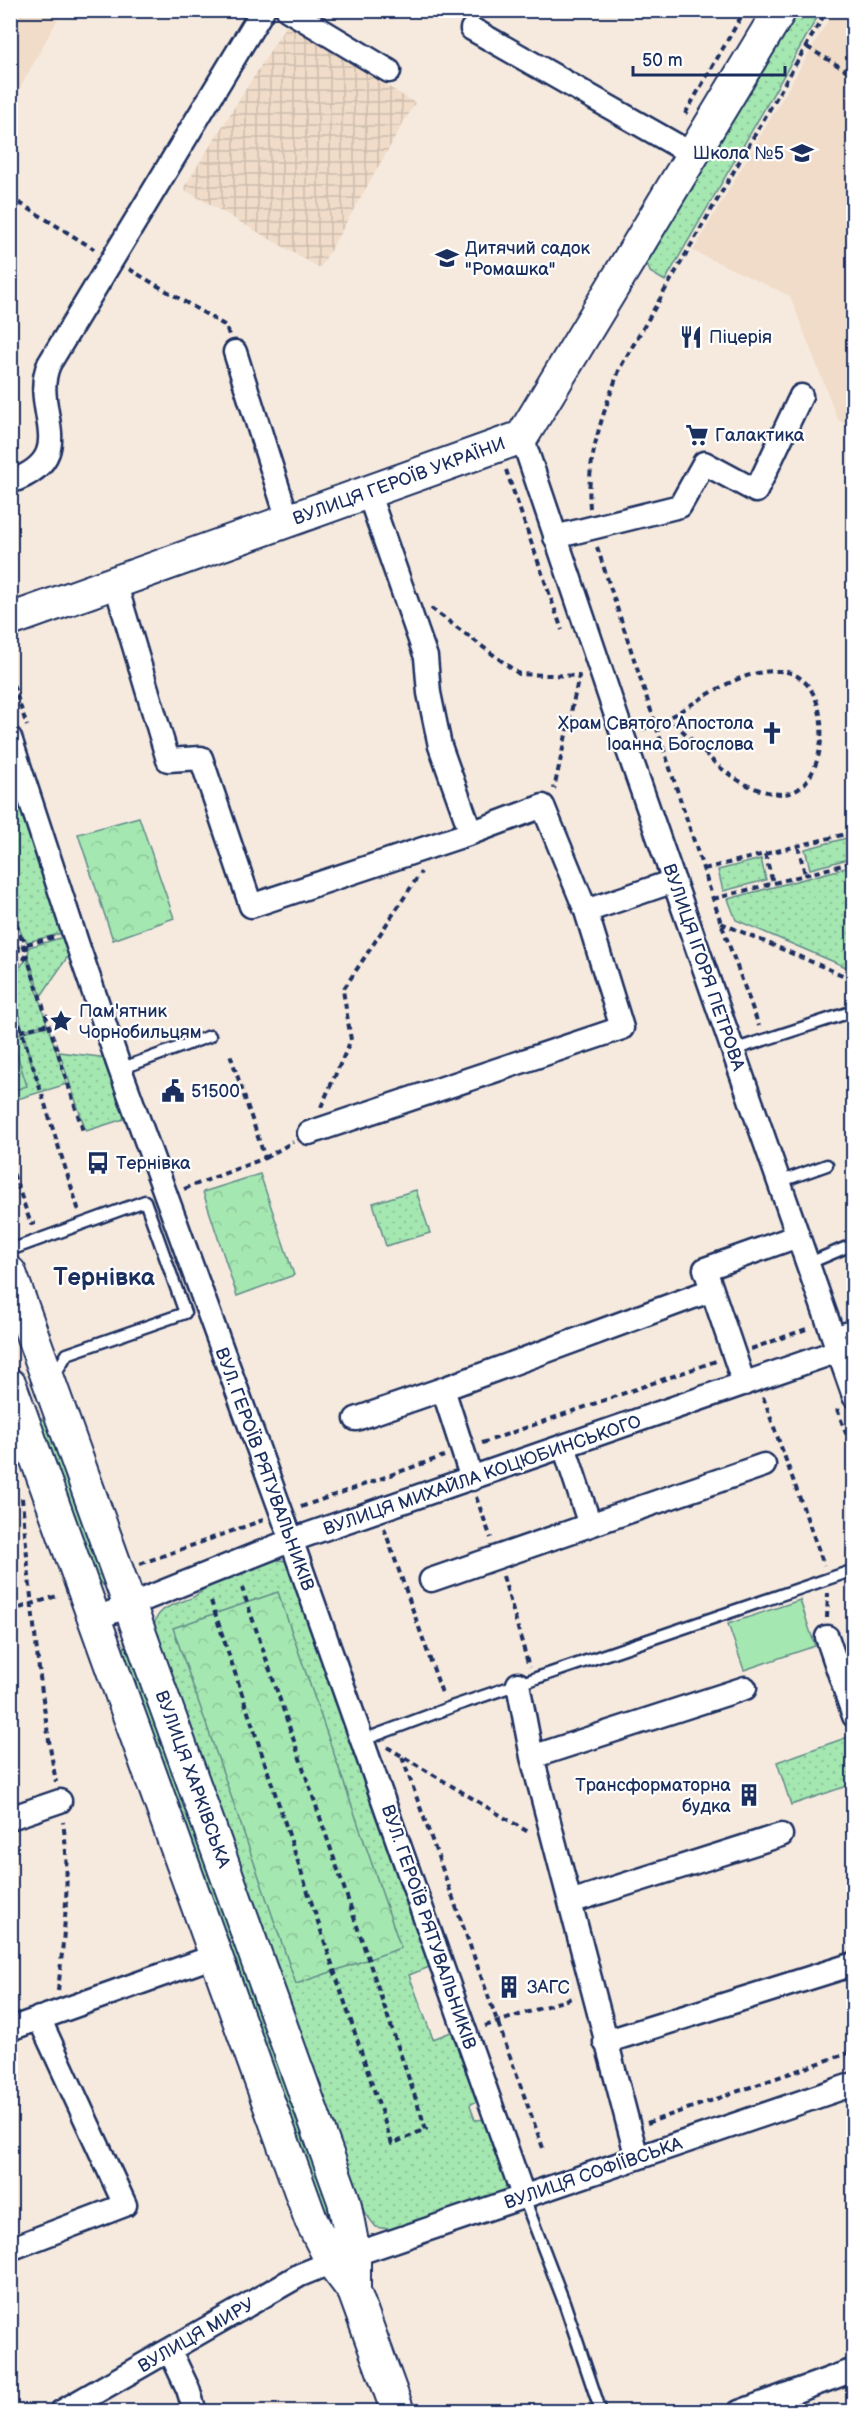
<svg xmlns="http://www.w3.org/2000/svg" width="864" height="2422" font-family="'Balsamiq Sans',sans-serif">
	<defs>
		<pattern id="industrial-grid" width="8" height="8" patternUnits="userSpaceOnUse" patternTransform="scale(1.5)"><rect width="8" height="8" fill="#f0dcc8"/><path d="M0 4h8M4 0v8" fill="none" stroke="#cdbdae"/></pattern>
		<pattern id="grass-dots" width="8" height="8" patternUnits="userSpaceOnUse" patternTransform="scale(1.5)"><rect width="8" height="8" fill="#a5e7b1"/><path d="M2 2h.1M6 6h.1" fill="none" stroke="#8dc69b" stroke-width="1.8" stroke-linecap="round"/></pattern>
		<pattern id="forest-crowns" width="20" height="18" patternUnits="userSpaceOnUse" patternTransform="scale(1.5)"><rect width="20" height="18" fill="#a5e7b1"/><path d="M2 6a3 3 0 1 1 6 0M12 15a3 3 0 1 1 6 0" fill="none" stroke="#8dc69b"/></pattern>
	</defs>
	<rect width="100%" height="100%" fill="#f6eadf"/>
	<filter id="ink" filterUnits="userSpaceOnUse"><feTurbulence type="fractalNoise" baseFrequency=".0167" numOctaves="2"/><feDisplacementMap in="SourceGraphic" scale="12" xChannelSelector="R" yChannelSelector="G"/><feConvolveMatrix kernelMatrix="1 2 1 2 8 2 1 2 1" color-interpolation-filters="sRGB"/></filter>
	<g filter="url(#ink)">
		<path fill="#f0dcc8" d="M11,10L62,11L20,88L11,82Z
			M834,10L854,11L853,428L838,420L790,296L693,251Z"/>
		<path fill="url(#industrial-grid)" d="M287,24L415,103L320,268L183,189Z"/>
		<path fill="url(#grass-dots)" stroke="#608b88" stroke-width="1.5" d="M790,11H821L665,281L650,272L645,257Z
			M10,749L71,931L27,942L21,934L11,899Z
			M847,838L852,858L810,869L805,849Z
			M761,859L766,880L723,891L718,870Z
			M853,866V970L736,920L728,899Z
			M71,935L75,946L41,996L28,956L29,947Z
			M27,958L47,1024L23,1030L11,989V969L21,966Z
			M48,1026L67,1084L11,1101V1036L21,1033L40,1089L23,1032Z
			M59,1052L108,1058L127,1118L86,1131Z
			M416,1190L430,1233L386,1246L373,1203Z
			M42,1418L51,1424L104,1572L103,1585L93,1576L40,1429Z
			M277,1560L289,1561L432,1966L409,1975L433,2039L456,2030L480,2099L470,2105L475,2120L488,2119L507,2178L505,2189L499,2196L395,2230L376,2227L358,2204L153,1630C157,1597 190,1608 205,1587Z
			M125,1646L133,1652L235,1937L224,1941L122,1656Z
			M848,1737L853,1753V1784L791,1805L777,1762Z
			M236,1941L330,2204L329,2217L320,2207L226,1946Z"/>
		<path fill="url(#forest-crowns)" stroke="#608b88" stroke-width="1.5" d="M139,817L174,918L113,940L78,834Z
			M14,1045L27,1086L11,1091V1046Z
			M260,1174L294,1275L237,1296L203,1192Z
			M278,1592L401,1948L296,1984L173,1628Z"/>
		<path fill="#a5e7b1" stroke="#608b88" stroke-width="1.5" d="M800,1600L815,1646L744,1670L728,1624Z"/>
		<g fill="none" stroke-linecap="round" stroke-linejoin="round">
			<g stroke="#1b2f5e" stroke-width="15">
				<path id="lane" d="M733,1050L854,1011
					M120,1069L210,1036
					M779,1182L827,1165
					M10,1250L145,1201L185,1313L67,1354L53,1378
					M807,1264L854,1244
					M831,1333L854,1325
					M363,1740L454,1706L854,1570
					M524,2198L564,2302L601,2412"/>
			</g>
			<g stroke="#1b2f5e" stroke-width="27">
				<path id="street" d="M288,10L389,71
					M472,29L692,154
					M235,352L288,520
					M522,437L623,736L854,1396
					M10,482C84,456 29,410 49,364L263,10
					M555,537L680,506L704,463L756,491L801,396
					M115,582L168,760L201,758L251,906L471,833L440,746L429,693L426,657L368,492
					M10,738L78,946L120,1069L282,1514L524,2198
					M471,833L543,806L586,911
					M309,1133L622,1028L586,911L674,881
					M744,1384L705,1269L798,1236
					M356,1419L443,1389
					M472,1479L443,1389L712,1290
					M590,1525L764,1465
					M431,1580L590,1525L564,1446
					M95,1619L292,1540L838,1351
					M827,1637L854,1716
					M518,1684L532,1757L637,2158
					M532,1757L745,1688
					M10,1818L60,1801
					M570,1902L781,1835
					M10,2029L215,1956
					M605,2042L854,1964
					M10,2249L125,2205L39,2018
					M170,2351L188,2389L195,2412
					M61,2412L300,2275L332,2262L854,2084
					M739,2412L854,2370"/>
			</g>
			<g stroke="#1b2f5e" stroke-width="36">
				<path id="secondary" d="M10,620L522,437L780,10
					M10,1273L344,2201L354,2253V2291
					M10,1385L311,2220L332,2262L354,2291L398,2412"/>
			</g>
			<path stroke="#1b2f5e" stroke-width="4" stroke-dasharray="6 4.5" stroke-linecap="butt" d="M807,47L854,75
				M685,114L745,10
				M10,197L94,249
				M129,269L226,326L229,335
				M506,470L562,630
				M590,508C586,458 603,413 620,368L827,10
				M597,547L721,923L759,1026
				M431,608L519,674L579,676L554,789
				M10,675L27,726
				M642,729C689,714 727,670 779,671C833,672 832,772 795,791C782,798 760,791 747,785C716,770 697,743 671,720L655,725
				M798,846L805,874
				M765,854L773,883
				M704,869L854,832
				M713,899L854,862
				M10,904L83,1131
				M721,923L854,980
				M10,932L24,939L27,950L24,960L10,967
				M10,940L16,942L19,950L17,956L10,959
				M27,944L55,937
				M10,994L78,1208L76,1209
				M10,1034L48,1024
				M321,1107L351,1040L343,990L421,872
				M265,1158L293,1142
				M10,1164L31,1224L35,1223
				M184,1189L265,1158L230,1054
				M751,1349L809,1328
				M763,1397L824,1565
				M837,1409L854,1455
				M482,1443L716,1361
				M476,1497L491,1538
				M22,1498C30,1593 39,1688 56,1782
				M301,1507L444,1456
				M384,1528L443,1696
				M140,1564L263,1520
				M503,1576L529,1667
				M211,1601L392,2144L426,2129L242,1588
				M10,1611L60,1595
				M827,1618L828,1593
				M387,1747L530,1833
				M402,1757L543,2148
				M58,1991C64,1934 71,1878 63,1822
				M485,2026L575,1997
				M647,2123L854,2051"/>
			<use href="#lane" stroke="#fff" stroke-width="10"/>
			<use href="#street" stroke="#fff" stroke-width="22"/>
			<use href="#secondary" stroke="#fff" stroke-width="32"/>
		</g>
	</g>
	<defs>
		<g id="school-bare" transform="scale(1.8)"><path d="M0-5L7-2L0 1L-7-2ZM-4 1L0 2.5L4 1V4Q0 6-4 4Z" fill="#1b2f5e" stroke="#fff" stroke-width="2.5" paint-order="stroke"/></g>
		<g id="restaurant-bare" transform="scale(1.8)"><path d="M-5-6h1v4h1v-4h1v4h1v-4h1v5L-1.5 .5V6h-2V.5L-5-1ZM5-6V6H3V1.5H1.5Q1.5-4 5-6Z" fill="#1b2f5e" stroke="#fff" stroke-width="2.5" paint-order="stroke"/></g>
		<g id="supermarket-bare" transform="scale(1.8)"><path d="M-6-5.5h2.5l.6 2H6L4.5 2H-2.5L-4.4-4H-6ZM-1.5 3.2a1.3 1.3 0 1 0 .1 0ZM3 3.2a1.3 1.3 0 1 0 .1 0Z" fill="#1b2f5e" stroke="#fff" stroke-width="2.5" paint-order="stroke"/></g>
		<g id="church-bare" transform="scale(1.8)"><path d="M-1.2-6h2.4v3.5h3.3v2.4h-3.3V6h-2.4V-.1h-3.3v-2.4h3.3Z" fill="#1b2f5e" stroke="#fff" stroke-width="2.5" paint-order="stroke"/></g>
		<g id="sight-bare" transform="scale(1.8)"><path d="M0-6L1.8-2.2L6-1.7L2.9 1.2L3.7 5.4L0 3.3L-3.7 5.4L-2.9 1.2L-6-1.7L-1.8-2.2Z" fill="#1b2f5e" stroke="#fff" stroke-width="2.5" paint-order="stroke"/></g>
		<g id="civic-bare" transform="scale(1.8)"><path d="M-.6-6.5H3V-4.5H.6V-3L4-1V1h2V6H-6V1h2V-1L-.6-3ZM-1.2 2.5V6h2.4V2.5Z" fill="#1b2f5e" stroke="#fff" stroke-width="2.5" paint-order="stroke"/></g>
		<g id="bus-bare" transform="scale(1.8)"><path d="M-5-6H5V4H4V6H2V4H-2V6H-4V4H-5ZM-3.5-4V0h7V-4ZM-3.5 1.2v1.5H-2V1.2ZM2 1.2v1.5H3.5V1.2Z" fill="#1b2f5e" stroke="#fff" stroke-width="2.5" paint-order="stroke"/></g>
		<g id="building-bare" transform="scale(1.8)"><path d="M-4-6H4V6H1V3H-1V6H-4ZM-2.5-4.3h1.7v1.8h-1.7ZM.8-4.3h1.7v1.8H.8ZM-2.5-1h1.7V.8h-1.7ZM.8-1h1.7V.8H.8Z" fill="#1b2f5e" stroke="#fff" stroke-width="2.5" paint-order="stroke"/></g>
	</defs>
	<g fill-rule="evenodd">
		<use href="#school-bare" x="802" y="153"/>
		<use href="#school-bare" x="447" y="258"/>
		<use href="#restaurant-bare" x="691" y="337"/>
		<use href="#supermarket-bare" x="697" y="435"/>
		<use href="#church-bare" x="772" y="733"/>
		<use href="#sight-bare" x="61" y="1021"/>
		<use href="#civic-bare" x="173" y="1091"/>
		<use href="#bus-bare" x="98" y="1163"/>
		<use href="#building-bare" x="749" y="1795"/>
		<use href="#building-bare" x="509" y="1987"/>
	</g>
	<g text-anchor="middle" stroke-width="4.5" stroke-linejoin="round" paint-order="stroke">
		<g font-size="18" fill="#1b2f5e" stroke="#fff" text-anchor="start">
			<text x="784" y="159" text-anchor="end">Школа №5</text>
			<text x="465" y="254">Дитячий садок<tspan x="465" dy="21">"Ромашка"</tspan></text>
			<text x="709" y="343">Піцерія</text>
			<text x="715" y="441">Галактика</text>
			<text x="754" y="729" text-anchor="end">Храм Святого Апостола<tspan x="754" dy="21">Іоанна Богослова</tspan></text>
			<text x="79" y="1017">Пам'ятник<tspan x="79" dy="21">Чорнобильцям</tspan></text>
			<text x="191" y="1097">51500</text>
			<text x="116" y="1169">Тернівка</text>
			<text x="731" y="1791" text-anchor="end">Трансформаторна<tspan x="731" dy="21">будка</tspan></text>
			<text x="527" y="1993">ЗАГС</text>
		</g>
		<g font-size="18" fill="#1b2f5e" stroke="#fff">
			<text transform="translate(399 481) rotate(-20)" y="6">ВУЛИЦЯ ГЕРОЇВ УКРАЇНИ</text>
			<text transform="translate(704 967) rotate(71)" y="6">ВУЛИЦЯ ІГОРЯ ПЕТРОВА</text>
			<text transform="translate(265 1469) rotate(70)" y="6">ВУЛ. ГЕРОЇВ РЯТУВАЛЬНИКІВ</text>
			<text transform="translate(482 1475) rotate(-19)" y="6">ВУЛИЦЯ МИХАЙЛА КОЦЮБИНСЬКОГО</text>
			<text transform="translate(193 1779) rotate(70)" y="6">ВУЛИЦЯ ХАРКІВСЬКА</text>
			<text transform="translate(429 1927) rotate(71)" y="6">ВУЛ. ГЕРОЇВ РЯТУВАЛЬНИКІВ</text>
			<text transform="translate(593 2173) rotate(-19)" y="6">ВУЛИЦЯ СОФІЇВСЬКА</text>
			<text transform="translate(196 2335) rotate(-30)" y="6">ВУЛИЦЯ МИРУ</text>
		</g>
		<g font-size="24" font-weight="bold" fill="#1b2f5e" stroke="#fff">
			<text x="104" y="1285">Тернівка</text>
		</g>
	</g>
	<rect width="864" height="2422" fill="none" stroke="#fff" stroke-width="36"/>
	<rect x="18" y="18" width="828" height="2386" fill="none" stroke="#1b2f5e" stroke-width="2" filter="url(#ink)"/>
	<path d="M633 66v9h152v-9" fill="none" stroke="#1b2f5e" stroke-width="3"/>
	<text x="642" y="66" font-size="18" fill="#1b2f5e" stroke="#ffffff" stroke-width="4.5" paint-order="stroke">50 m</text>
</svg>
